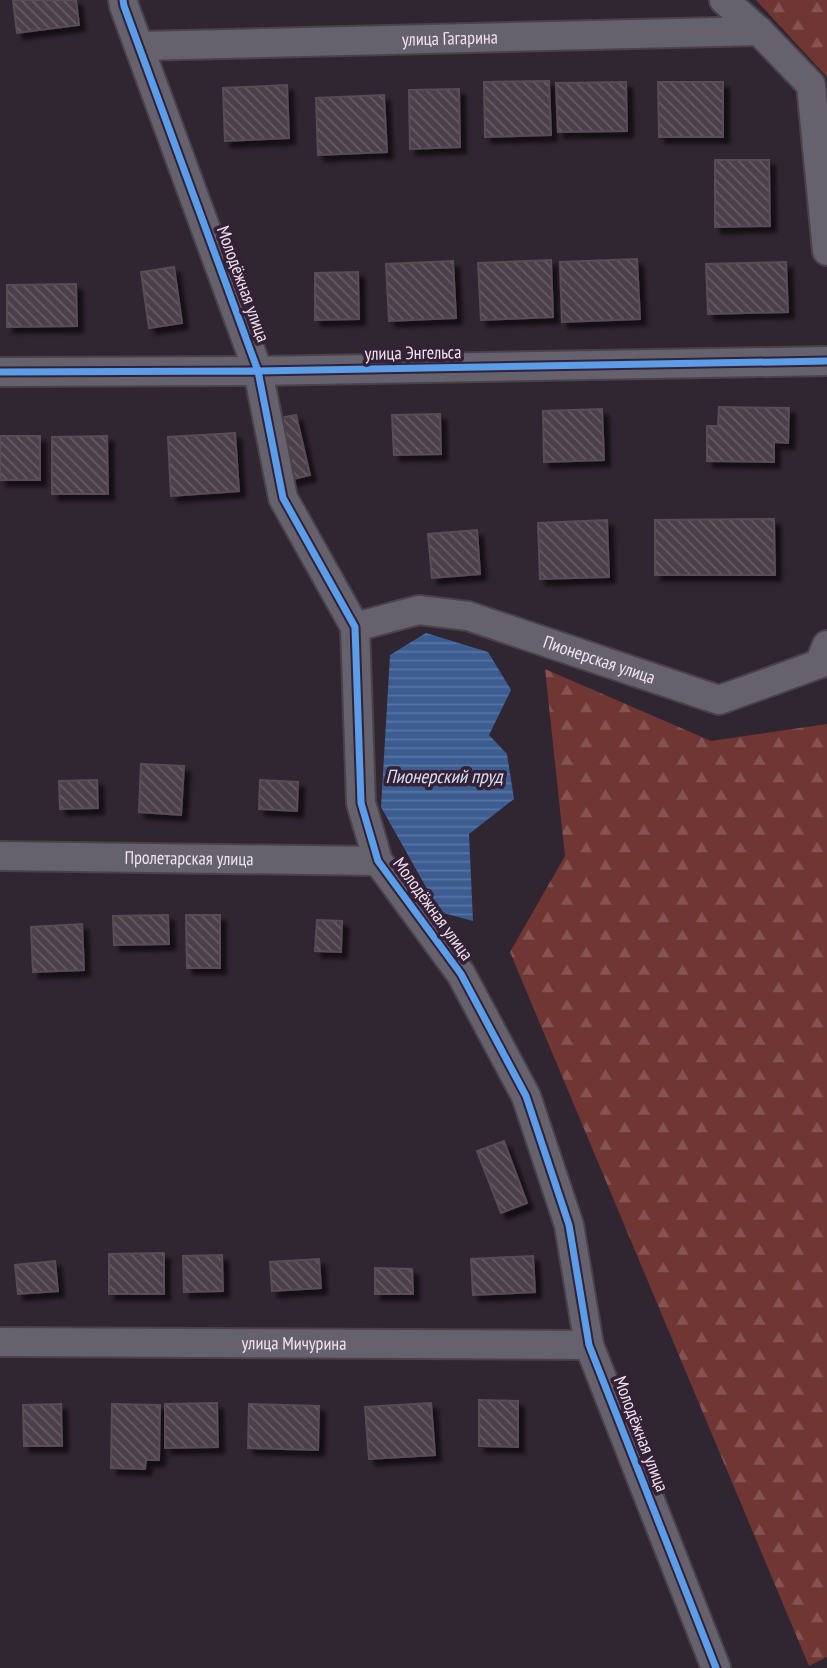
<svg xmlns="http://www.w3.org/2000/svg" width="827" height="1668" font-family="'PT Sans Narrow',sans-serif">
	<defs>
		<pattern id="forest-firs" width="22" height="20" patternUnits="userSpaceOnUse" patternTransform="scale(1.75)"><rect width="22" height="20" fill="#703634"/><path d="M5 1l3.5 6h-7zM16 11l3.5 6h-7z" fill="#855352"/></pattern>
		<pattern id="water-rules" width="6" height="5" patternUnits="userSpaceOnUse" patternTransform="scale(1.75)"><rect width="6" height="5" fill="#3c5d92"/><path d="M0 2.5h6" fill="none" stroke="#5974a2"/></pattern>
		<pattern id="building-back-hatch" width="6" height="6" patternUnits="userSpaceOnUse" patternTransform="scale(1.75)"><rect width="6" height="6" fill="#4c4048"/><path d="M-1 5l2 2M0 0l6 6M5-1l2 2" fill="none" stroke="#665b63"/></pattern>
		<filter id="shadow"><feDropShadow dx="6" dy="6" stdDeviation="2" flood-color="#0009"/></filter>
	</defs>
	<rect width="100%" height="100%" fill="#302631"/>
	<path fill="url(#forest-firs)" d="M756,0H827V77Z
		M545,669L711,741L827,724V1657L809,1666L510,952L565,856Z"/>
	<path fill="url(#water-rules)" d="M426,633L488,652L511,690L489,735L507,754L514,799L469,834L473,921L440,912L381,807L390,655Z"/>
	<path fill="url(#building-back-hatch)" stroke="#584d54" stroke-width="2" filter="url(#shadow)" d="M13,0H76L79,25L17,33Z
		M549,81L551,135L485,137L484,82Z
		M626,82L627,131L558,132L556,83Z
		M658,82H723V137H659Z
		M287,85L289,138L225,141L223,88Z
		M459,89L460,147L410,149L409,90Z
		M384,95L387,152L318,155L316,98Z
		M715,160H769L770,226L715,227Z
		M637,259L640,319L562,322L560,262Z
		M551,260L553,317L481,320L478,263Z
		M453,261L456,318L389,321L386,264Z
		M786,262L788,312L708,314L706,264Z
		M174,267L182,323L149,328L141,272Z
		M358,272L359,319L315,320V273Z
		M76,284L77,326L7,327V285Z
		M719,407L789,408L788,443L774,442V462L707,461V426H718Z
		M602,409L604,460L544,462L543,411Z
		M440,414L441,454L394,455L392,415Z
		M296,415L310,475L289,480L275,419Z
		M235,433L239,491L171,496L168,437Z
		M0,436H40V480H0Z
		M107,436L108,494H52V437Z
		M774,519L775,575H655V520Z
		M607,520L609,577L540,579L538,523Z
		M477,530L480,574L432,578L428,534Z
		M141,764L184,766L181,815L139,812Z
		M97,780L98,808L60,809L59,781Z
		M260,780L298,782L297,811L259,809Z
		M168,915L169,944L114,945L113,916Z
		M186,915H220V968H187Z
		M317,920L342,921L341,952L315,951Z
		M82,924L84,970L33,972L31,927Z
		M504,1141L527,1203L501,1213L477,1151Z
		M164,1253V1294H109V1254Z
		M222,1255L223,1291L184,1292L183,1256Z
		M533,1256L535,1292L473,1295L471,1259Z
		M319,1259L321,1288L272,1291L270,1262Z
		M55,1261L58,1291L18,1294L15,1265Z
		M375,1268L412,1269L413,1294H375Z
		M479,1400L518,1401V1447L479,1446Z
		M217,1403L218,1447L165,1448V1404Z
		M431,1403L435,1455L369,1459L365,1407Z
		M61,1404L62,1446H24L23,1405Z
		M112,1404L160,1405L159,1460H146L145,1469L111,1468Z
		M249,1404L319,1406L318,1450L248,1448Z"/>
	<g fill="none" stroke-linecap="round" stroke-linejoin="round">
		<g stroke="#4a414b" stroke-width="32">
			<g id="minor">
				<path d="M123,0L124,6L258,371L283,498L355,627L361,803L378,861L461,974L526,1096L569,1225L589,1345L716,1668"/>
				<path d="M724,0L759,31L811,85L827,251"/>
				<path id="s1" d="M140,46L759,31"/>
				<path d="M0,372L258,371L827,361"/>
				<path id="s2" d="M355,627L419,610L468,616L719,700L819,664L827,645"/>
				<path id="s3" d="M0,856L378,861"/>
				<path id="s4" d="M0,1342L589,1345"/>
			</g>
		</g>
		<use href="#minor" stroke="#66626d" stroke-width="28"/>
		<g stroke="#342136" stroke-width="11">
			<path id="cycleway" d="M123,0L124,6L258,371L283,498L355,627L361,803L378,861L461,974L526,1096L569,1225L589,1345L716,1668
				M0,372L258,371L827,361"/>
		</g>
		<use href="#cycleway" stroke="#5a9eea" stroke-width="7"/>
	</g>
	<g text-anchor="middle" stroke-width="7" stroke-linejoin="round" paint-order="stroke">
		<g font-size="18" fill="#f1e4f2" stroke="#342136">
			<text dy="6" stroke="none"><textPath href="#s1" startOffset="310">улица Гагарина</textPath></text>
			<text transform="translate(243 284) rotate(70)" y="6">Молодёжная улица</text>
			<text transform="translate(413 353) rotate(-1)" y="6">улица Энгельса</text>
			<text dy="6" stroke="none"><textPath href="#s2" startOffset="254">Пионерская улица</textPath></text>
			<text dy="6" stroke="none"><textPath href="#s3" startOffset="189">Пролетарская улица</textPath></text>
			<text transform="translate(433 909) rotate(54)" y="6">Молодёжная улица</text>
			<text dy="6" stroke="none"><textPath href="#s4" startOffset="294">улица Мичурина</textPath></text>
			<text transform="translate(641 1434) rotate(69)" y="6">Молодёжная улица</text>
		</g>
		<g font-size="19" font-style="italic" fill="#d6e1f2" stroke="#342136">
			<text x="444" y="783">Пионерский пруд</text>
		</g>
	</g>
</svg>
